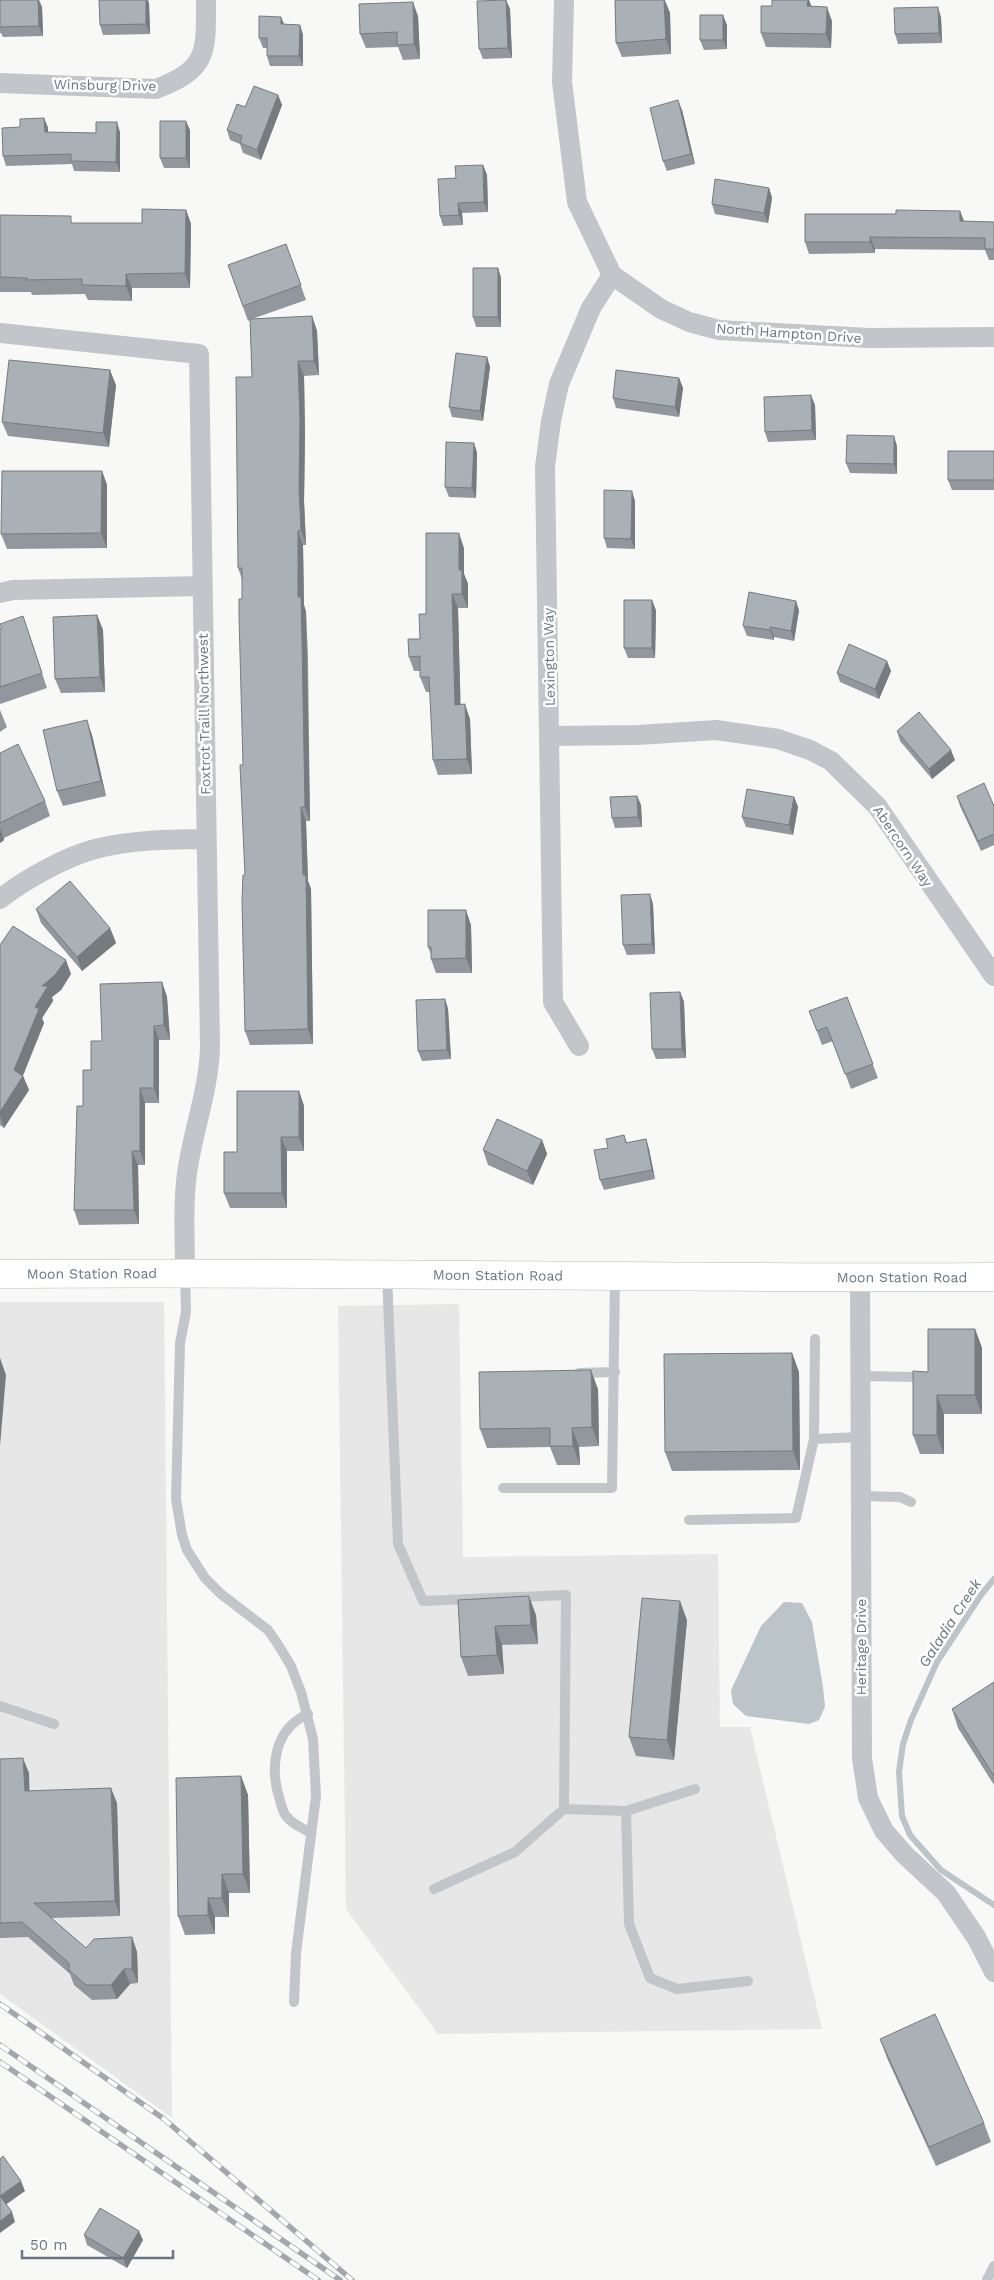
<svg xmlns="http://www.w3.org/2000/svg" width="994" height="2280" font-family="'Work Sans',sans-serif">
	<rect width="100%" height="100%" fill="#f8f8f6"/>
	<path fill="#e6e7e6" d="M0,1302H164L172,2118L0,1994Z
		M459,1304L463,1557L718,1554L720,1727H750L822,2029L438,2034L346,1909L338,1306Z"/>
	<path fill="#bbc4c9" d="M784,1602L802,1603L812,1622L823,1687L825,1707L819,1720L809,1724L746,1716L733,1704L731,1690L761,1626Z"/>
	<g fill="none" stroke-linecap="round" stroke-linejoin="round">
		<path stroke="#bbc4c9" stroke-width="6" d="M994,1579L981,1595L937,1662L911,1720L903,1744L899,1772L902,1816L910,1835L941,1870L994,1905"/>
		<g stroke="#b5b9bd" stroke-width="29">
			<g id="secondary">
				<path id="s1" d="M0,1274C331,1271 663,1279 994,1277"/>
			</g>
		</g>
		<path stroke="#c2c5c9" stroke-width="10" d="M185,1273L186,1312L180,1343L176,1499L182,1535L187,1550L205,1578L221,1594L268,1630L277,1643L291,1666L301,1692L313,1739L316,1796L296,1953L294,2002
			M387,1275L398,1544L423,1601L566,1595L564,1809L515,1852L434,1889
			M579,1373L615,1372
			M860,1376L920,1377
			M814,1439L860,1437
			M503,1488H612L615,1277
			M861,1496L900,1497L911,1502
			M689,1520L796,1518L814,1439L815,1339
			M0,1706L54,1724
			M308,1714C274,1729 270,1767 279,1797C281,1803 282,1811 286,1816C292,1824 302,1828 311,1833
			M564,1809L626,1811L695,1789
			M626,1811L629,1924L650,1978L677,1989L748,1981
			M987,2280L994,2266"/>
		<path stroke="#c2c5c9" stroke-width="20" d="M564,0L562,82L577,202L612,275L661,309L689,322L719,330L869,338L994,337
			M0,83L156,89C209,69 206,51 206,0
			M0,333L199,354L210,1047C209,1086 196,1122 189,1161C182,1197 185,1235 185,1272
			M0,593L13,590L202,586
			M550,736L638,735L716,730L778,739L810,750L831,761L877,806L994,976
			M0,899C24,880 65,857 95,849C131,840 169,839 205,839
			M579,1046L553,1002L545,467L551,421L559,384L591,308L612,275
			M860,1278L862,1758L868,1798L884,1831L905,1855L946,1893L976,1937L994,1972"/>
		<use href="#secondary" stroke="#fff" stroke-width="28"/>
		<g stroke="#a4a8ae" stroke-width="5.5">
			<path id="rail" d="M0,2004L164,2119L352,2280
				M0,2045L340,2280
				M0,2062L318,2280"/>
		</g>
		<use href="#rail" stroke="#fff" stroke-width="4" stroke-dasharray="11" stroke-linecap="butt"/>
	</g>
	<path fill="#91979d" d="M0,0L42,7L43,36L3,37L1,33H0Z
		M506,0L510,9L512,58L483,59L479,49Z
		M615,0H665L670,13L671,54L622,57L616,43Z
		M772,0H809L811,6L832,21L831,48L766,47L761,33L772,6Z
		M149,3L150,34L103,35L100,25Z
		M418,16L420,59L403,60L398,47L366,48L360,34Z
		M941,17L942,43L898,44L895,34Z
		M284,24L300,25L303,35V66H270L267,56V48H263L259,38Z
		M727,25V49L704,50L700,40Z
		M278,95L282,105L261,160L243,153L240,144L230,140L227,130L245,107Z
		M682,110L695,164L667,171L663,161Z
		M44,118L48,128V132L96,133L120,132V172L74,171L72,164L6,166L3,156L20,127Z
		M190,130V168H164L160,158Z
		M483,165L487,175L488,212L462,213L463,225L443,226L440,216L456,178Z
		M769,188L772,198L768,223L715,214L712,204Z
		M186,210L191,224L190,288H132V301L88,300L85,294L32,295L31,292H0V215L74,223H142Z
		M960,211L964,221L994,222V260H989L985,250L875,249V253L809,254L805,242L896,214Z
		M286,244L306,300L252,319L312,316L317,331L319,375L304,376L305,434L304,501L306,545H303L304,605L306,612L308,656L310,821H306L308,881L311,889L313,1044L250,1045L245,1031V875L243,765L242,579L238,568L252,377L250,320L248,321L228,265Z
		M498,268L501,278V327H476L473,317Z
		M487,357L490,367L483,421L452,417L449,407Z
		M679,378L683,388L679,417L616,408L613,398Z
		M116,385L109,447L8,436L2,422Z
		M815,405L816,440L768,442L765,432Z
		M474,443L477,453L476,498L449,497L445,487Z
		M897,446V474L850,473L846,463Z
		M994,451V490H952L948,480Z
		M102,471L107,485V548L7,549L1,534Z
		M635,501V549L607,548L604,538Z
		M464,548V574L468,584V608H458L460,704L470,719L472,774L438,775L433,760L430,692H426L420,677V671H414L409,657L420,639L426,614Z
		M656,610L655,658H628L624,648Z
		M799,610L794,641L774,637V640L747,636L743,626Z
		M97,615L103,630L105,692L61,693L55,679Z
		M0,628L28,631L47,688L0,704Z
		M891,671L879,699L840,682L837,673Z
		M0,710L7,727L0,732Z
		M897,731L955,760L932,779L900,741Z
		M92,735L106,796L63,806L57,791Z
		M0,753L45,801L50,816L4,838V840L0,843Z
		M637,796L641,805L642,827L615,828L612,818Z
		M957,796L994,806V845L981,851L960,806Z
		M794,797L798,807L793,835L746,827L742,817Z
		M653,904L655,954L627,955L623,945Z
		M36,909L110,928L116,943L82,971L41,923Z
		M471,925L472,973H436L431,959V954L428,947Z
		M0,945L71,974L61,990L52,997L53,1001L42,1018L44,1023L23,1076L29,1090L4,1128L0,1125Z
		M162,982L167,997L170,1040H159V1103H145V1165H138L139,1224L79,1225L74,1210L83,1106L91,1070L102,1041Z
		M680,992L684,1002L686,1058L656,1059L652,1049Z
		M847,997L878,1078L851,1089L833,1041L822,1045L809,1011Z
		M445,999L448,1009L451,1059L422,1061L418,1051Z
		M299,1091L304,1106V1151H287V1208H230L224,1193L237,1152Z
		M624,1135L627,1143L646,1139L649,1149L655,1179L604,1190L600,1180L608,1148Z
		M542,1140L547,1154L533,1185L488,1165L483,1150Z
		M975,1329L982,1348V1414H944V1454H920L913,1435L928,1372Z
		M792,1353L799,1372L800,1470L672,1471L665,1452Z
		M598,1389L599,1446L579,1447L580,1465H557L550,1447L487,1448L480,1429Z
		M458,1600L536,1615L538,1644L502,1645L504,1674L468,1676L461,1657Z
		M687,1620L674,1760L636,1756L629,1737Z
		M994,1682V1785L958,1728L952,1709Z
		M0,1759L29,1773V1791L117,1803L120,1916L51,1918L86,1948L132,1937L137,1952L138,1983L130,1984L117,1999L92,2000L74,1985L70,1974L28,1937L0,1938Z
		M241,1776L248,1795L250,1893H229V1917H215V1934L185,1935L178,1916Z
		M880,2039L984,2123L991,2142L936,2166L887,2058Z
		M84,2235L143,2240L127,2268L87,2245Z"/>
	<path fill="#767b7f" d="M38,0H39L42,7L43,36L39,26Z
		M146,0H148L149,3L150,34L146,24Z
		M506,0L510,9L512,58L508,48Z
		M664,0L670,13L671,54L666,39Z
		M808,0H809L813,11L807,6Z
		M413,2L418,16L420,59L414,44Z
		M827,7L832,21L831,48L826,34Z
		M938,7L941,17L942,43L939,33Z
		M723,15L727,25V49L723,40Z
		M281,17L285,26L281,24Z
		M300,25L303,35V66L299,56Z
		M278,95L282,105L261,160L257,150Z
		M678,100L682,110L695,164L691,154Z
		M44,118L48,128V142L45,132Z
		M186,121L190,130V168L186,158Z
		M117,122L120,132V172L116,162Z
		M483,165L487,175L488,212L484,202Z
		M769,188L772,198L768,223L764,213Z
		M458,203L462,213L463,225L459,215Z
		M186,210L191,224L190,288L185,273Z
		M960,211L964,222L960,221Z
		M870,237L875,249V253L870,242Z
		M498,268L501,278V327L498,317Z
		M126,274L132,288V301L126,286Z
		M312,316L317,331L319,375L314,361Z
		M487,357L490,367L483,421L480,411Z
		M298,361L304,376L305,434L304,501L306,545L301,530L299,487Z
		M110,370L116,385L109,447L103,433Z
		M679,378L683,388L679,417L675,407Z
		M811,395L815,405L816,440L812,430Z
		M894,436L897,446V474L894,464Z
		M474,443L477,453L476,498L472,488Z
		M102,471L107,485V548L101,533Z
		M632,491L635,501V549L631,539Z
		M298,531L303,545L304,605L306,612L310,821L305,807L298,597Z
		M459,533L464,548V574L468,584V608L462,594L459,570Z
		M452,594L458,608L461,719L455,705Z
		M652,600L656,610L655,658L652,648Z
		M796,601L799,610L794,641L791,631Z
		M97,615L103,630L105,692L100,677Z
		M770,627L774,637V640L770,630Z
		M887,661L891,671L879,699L875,689Z
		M465,704L470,719L472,774L467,759Z
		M87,720L92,735L106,796L101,781Z
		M951,750L955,760L932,779L929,769Z
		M637,796L641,805L642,827L638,817Z
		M794,797L798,807L793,835L789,825Z
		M301,807L306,821L308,881L311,889L313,1044L308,1029Z
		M0,828L4,840L0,843Z
		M650,894L653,904L655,954L652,944Z
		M466,910L471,925L472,973L466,958Z
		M110,928L116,943L82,971L77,957Z
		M66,960L71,974L61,990L52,997L53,1001L42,1018L44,1023L22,1077L23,1076L29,1090L4,1128L0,1116V1112L42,986Z
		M162,982L167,997L170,1040L164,1025Z
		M680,992L684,1002L686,1058L682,1049Z
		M445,999L448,1009L451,1059L447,1050Z
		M154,1026L159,1040V1103L154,1088Z
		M140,1088L145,1103V1165L140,1151Z
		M299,1091L304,1106V1151L299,1137Z
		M281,1137L287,1151V1208L282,1193Z
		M646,1139L649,1149L655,1179L652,1170Z
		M542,1140L547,1154L533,1185L527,1171Z
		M132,1151L138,1165L139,1224L134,1210Z
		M975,1329L982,1348V1414L975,1395Z
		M792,1353L799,1372L800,1470L793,1451Z
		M0,1358L6,1375L0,1446Z
		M591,1370L598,1389L599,1446L592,1427Z
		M937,1395L944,1414V1454L937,1435Z
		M572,1428L579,1447L580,1465L573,1446Z
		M529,1596L536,1615L538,1644L531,1625Z
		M680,1601L687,1620L674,1760L667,1740Z
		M495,1626L502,1645L504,1674L497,1655Z
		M23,1758L29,1773L30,1806L25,1791Z
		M241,1776L248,1795L250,1893L243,1874Z
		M111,1788L117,1803L120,1916L115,1901Z
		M222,1874L229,1893V1917L222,1898Z
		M208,1898L215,1917V1934L208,1915Z
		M132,1937L137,1952L138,1983L132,1969Z
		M124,1969L130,1984L117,1999L111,1985Z
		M21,2181L25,2191L4,2206L0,2196Z
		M12,2212L15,2222L0,2233V2221Z
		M139,2231L143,2240L127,2268L123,2258Z"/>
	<path fill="#a9b0b6" stroke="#767b7f" d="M0,0H38L39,26L0,27Z
		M99,0H146V24L100,25Z
		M506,0L508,48L479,49L477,1Z
		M615,0H664L666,39L616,43Z
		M772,0H808L807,6L827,7L826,34L761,33V6H772Z
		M413,2L414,44L397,45V32L360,34L359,4Z
		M938,7L939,33L895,34L894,8Z
		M700,15H723V40H700Z
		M259,16L281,17V24L300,25L299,56H267V38H259Z
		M254,86L278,95L257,150L240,143L242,136L227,130L237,104L245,107Z
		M678,100L691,154L663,161L650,108Z
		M44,118L45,132L96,133V122H117L116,162L71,161V154L3,156L2,128L20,127V119Z
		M160,121H186V158H160Z
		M483,165L484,202L458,203L459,215L440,216L438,179L456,178L455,166Z
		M715,179L769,188L764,213L712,204Z
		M142,209L186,210L185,273L126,274V286L82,285V279L27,280V278L0,277V215L71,216V223H142Z
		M896,210L960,211V221L994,222V249H985V238L870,237V242H805V214H896Z
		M286,244L301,285L243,306L228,265Z
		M473,268H498V317H473Z
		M312,316L314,361H298L300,420L299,487L301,530L298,531V597H301L302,641L305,807H301L303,875H306L308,1029L245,1031L242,901L243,875H245L240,765H243L239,616V599H242V568H238L236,377H252L250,319Z
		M456,353L487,357L480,411L449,407Z
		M9,360L110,370L103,433L2,422Z
		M616,370L679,378L675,407L613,398Z
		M811,395L812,430L765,432L764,397Z
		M847,435L894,436V464L846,463Z
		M446,442L474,443L472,488L445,487Z
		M948,451H994V480H948Z
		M2,471H102L101,533L1,534Z
		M604,490L632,491L631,539L604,538Z
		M426,533H459V570H462V594H452L455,705L465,704L467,759L433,760L429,677H420V656L409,657L408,639H420L419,614H426Z
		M749,592L796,601L791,631L770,627V630L743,626Z
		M624,600H652V648H624Z
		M97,615L100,677L55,679L53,617Z
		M23,616L42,673L0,687V628H2L0,624Z
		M849,644L887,661L875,689L837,673Z
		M919,712L951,750L929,769L897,731Z
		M87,720L101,781L57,791L43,730Z
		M18,744L45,801L0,823V753Z
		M984,783L994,806V834L978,841L957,796Z
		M747,789L794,797L789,825L742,817Z
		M637,796L638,817L612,818L610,797Z
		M70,881L110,928L77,957L36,909Z
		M650,894L652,944L623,945L621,895Z
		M428,910H466V958L431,959V947H428Z
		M13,926L66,960L55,975L42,986H48L35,1007L39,1009L14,1070L23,1076L0,1112V945Z
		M162,982L164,1025L154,1026V1088H140V1151H132L134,1210H74L77,1106H83V1070H91V1041H102L100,984Z
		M680,992L682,1049H652L650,993Z
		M847,997L873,1064L845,1074L827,1027L817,1031L809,1011Z
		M445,999L447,1050L418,1051L416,1000Z
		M237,1091H299V1137H281L282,1193H224V1152H237Z
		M497,1119L542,1140L527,1171L483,1150Z
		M624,1135L626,1143L646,1139L652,1170L600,1180L594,1150L608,1148L606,1139Z
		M928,1329H975V1395H937V1435H913V1371L928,1372Z
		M792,1353L793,1451L665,1452L664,1354Z
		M591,1370L592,1427L572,1428L573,1446H550V1428L480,1429L479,1372Z
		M529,1596L531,1625L495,1626L497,1655L461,1657L458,1600Z
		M642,1598L680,1601L667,1740L629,1737Z
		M994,1682V1776L952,1709Z
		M23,1758L25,1791L111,1788L115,1901L34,1903L86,1948L94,1939L132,1937V1969H124L111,1985H86L69,1970V1963L22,1922L0,1923V1759Z
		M241,1776L243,1874H222V1898H208V1915L178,1916L176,1778Z
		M935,2014L984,2123L929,2147L880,2039Z
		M3,2156L21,2181L0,2196L12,2212L0,2221V2159Z
		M100,2208L139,2231L123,2258L84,2235Z"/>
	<g text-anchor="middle" stroke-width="5" stroke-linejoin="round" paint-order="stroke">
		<g font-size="14" fill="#6a7684" stroke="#fff">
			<text transform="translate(105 85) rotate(1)" y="5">Winsburg Drive</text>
			<text transform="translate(789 333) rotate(4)" y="5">North Hampton Drive</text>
			<text transform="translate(549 657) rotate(-91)" y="5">Lexington Way</text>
			<text transform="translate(204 714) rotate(-91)" y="5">Foxtrot Traill Northwest</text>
			<text transform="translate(903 846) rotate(56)" y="5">Abercorn Way</text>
			<text dy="5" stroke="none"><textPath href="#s1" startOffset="92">Moon Station Road</textPath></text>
			<text dy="5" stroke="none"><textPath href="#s1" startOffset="498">Moon Station Road</textPath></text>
			<text dy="5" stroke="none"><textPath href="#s1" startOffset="902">Moon Station Road</textPath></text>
			<text transform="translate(861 1647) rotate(-90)" y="5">Heritage Drive</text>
		</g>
		<g font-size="15" font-style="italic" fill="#66767f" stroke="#fff">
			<text transform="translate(950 1623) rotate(-57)" y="5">Galadia Creek</text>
		</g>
	</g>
	<path d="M22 2250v8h151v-8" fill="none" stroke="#6a7684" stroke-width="2.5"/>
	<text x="30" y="2250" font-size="15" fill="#6a7684" stroke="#ffffff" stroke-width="4" paint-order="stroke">50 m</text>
</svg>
